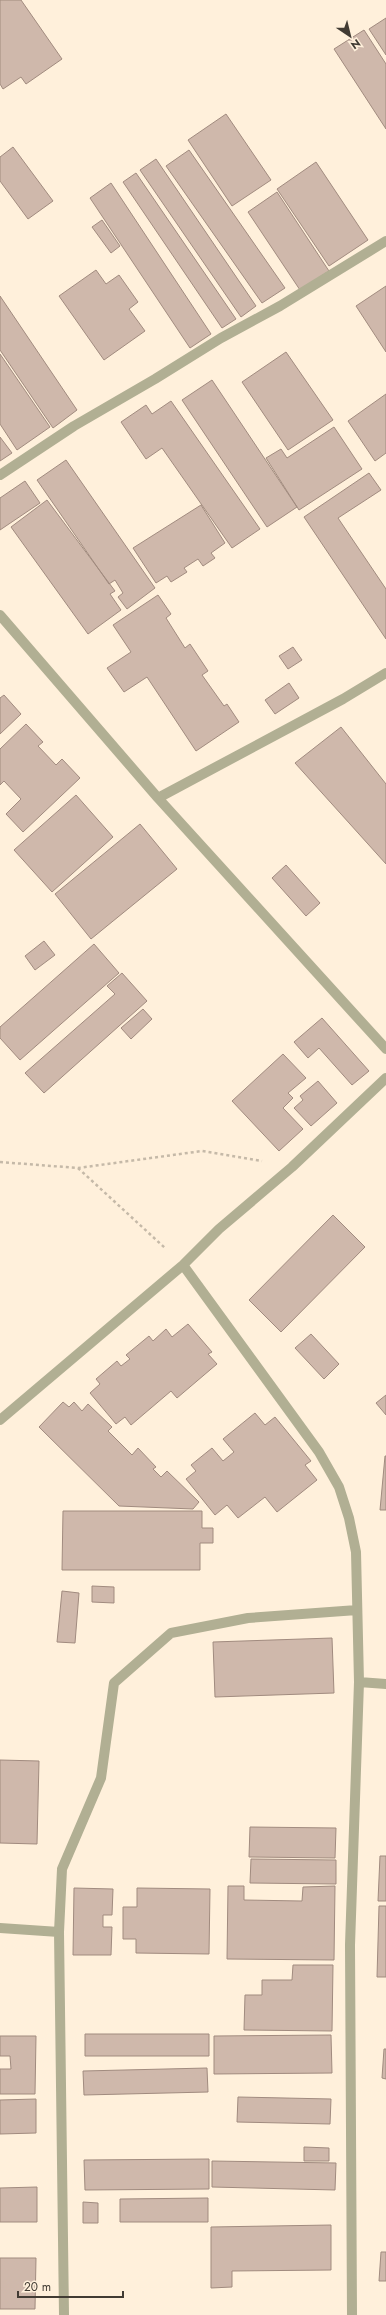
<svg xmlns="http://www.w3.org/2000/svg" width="386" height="2315" font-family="Jost,sans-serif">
	<rect width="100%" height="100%" fill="#fff0db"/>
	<path fill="#cfb8ab" stroke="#a18b7f" d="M0,0H21L62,59L26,84L21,77L3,89L0,84Z
		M386,18V55L369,29Z
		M364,30L386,64V129L334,49Z
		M226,114L271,180L232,206L188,140Z
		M13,147L53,201L28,219L0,181V157Z
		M189,150L285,288L262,303L166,166Z
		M156,159L256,306L241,317L140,170Z
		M316,162L368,240L329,266L277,189Z
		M136,173L236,319L222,328L123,182Z
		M111,183L211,334L190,348L90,198Z
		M277,192L329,271L300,290L248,212Z
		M102,220L120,246L111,253L92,227Z
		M96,270L106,284L119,275L138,302L129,309L145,331L104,360L59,296Z
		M386,286V352L356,306Z
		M0,296L77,410L53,428L0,350Z
		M286,352L333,420L288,450L242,382Z
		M0,354L50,427L17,450L0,424Z
		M212,380L297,507L267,527L182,400Z
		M386,394V453L375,461L348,421Z
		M171,401L260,529L232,548L162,448L146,459L121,422L146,405L152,414Z
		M334,427L362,469L299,510L266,458L281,449L287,458Z
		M0,437L12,453L0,461Z
		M66,460L155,588L127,609L118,597L123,593L115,580L109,584L37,480Z
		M369,473L381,490L338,518L386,589V639L304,517Z
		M25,481L40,503L0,530V498Z
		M47,500L115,591L110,594L121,610L88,634L11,527Z
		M201,505L225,543L211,553L215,558L203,566L198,559L184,568L187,572L171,582L167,576L156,583L133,548Z
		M158,595L171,614L166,618L185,648L190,644L208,671L202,675L224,706L227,704L239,722L196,751L147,677L124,692L107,668L131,652L113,625Z
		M293,647L302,660L288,669L279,656Z
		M289,683L299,698L275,714L265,700Z
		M4,695L21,714L0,734V698Z
		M26,724L43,742L38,746L56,765L62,759L80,778L23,832L6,814L21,799L4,781L0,785V749Z
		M341,727L386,784V864L295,763Z
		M76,795L113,837L52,892L14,850Z
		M140,824L177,869L91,939L55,894Z
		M286,865L320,903L306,916L272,878Z
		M44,941L55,955L35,970L25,956Z
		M94,944L119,973L20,1060L0,1038V1027Z
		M122,973L147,1001L44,1093L25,1073L115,994L107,986Z
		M143,1009L152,1019L131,1039L121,1028Z
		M322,1018L369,1071L352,1085L319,1048L308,1058L294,1042Z
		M283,1054L306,1078L288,1093L293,1098L283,1108L303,1129L279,1151L232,1101Z
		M318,1081L337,1103L311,1126L294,1108L303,1100L300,1096Z
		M333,1215L365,1247L281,1332L249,1300Z
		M188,1324L212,1352L208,1354L217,1364L177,1398L171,1391L131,1425L125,1417L116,1424L90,1393L100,1384L96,1379L117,1361L121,1366L130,1359L126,1355L149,1336L153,1341L166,1329L172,1337Z
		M311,1334L339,1364L324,1379L295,1348Z
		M386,1395V1415L376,1403Z
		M63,1402L69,1407L74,1402L82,1411L88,1404L112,1427L108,1431L132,1455L138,1448L156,1467L153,1469L161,1477L167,1471L199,1502L193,1509L119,1506L39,1427Z
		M255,1413L265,1425L275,1417L311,1461L305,1465L317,1480L277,1512L265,1497L238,1518L227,1505L215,1515L186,1479L196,1471L191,1465L212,1448L223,1461L234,1452L223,1439Z
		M385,1456H386V1510H380Z
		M63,1511H202V1528H213V1543H200V1570H62Z
		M92,1586L114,1587V1603L92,1602Z
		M62,1591L79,1593L75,1643L57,1642Z
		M332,1638L334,1693L215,1697L213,1642Z
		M0,1760L39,1761L37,1844L0,1843Z
		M250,1827L336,1828L335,1858L249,1857Z
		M380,1856H386V1901H378Z
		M251,1859L336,1860V1884L250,1883Z
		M228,1886H244V1900L302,1901L303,1887L335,1886L334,1960L227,1959Z
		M74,1888L113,1889L112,1915H103V1927H112L111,1955H73Z
		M137,1888L210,1889L209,1954L136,1953V1939H123V1907H137Z
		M379,1906H386V1977H377Z
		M293,1965H333L332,2031L244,2030L245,1995H262V1980H292Z
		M85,2034H209V2056H85Z
		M331,2035L332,2073L214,2074V2036Z
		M0,2036H36L35,2094H0V2069H11L10,2056H0Z
		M384,2049H386V2079L382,2078Z
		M207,2068L208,2092L84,2095L83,2071Z
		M238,2097L331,2099L330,2124L237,2122Z
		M36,2099V2133L0,2134V2100Z
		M304,2147L329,2148V2161H304Z
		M209,2159V2189L85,2190L84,2160Z
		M212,2161L336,2163L335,2190L212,2187Z
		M37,2187V2222H0V2188Z
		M208,2198V2222H120V2199Z
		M83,2202L98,2203V2223H83Z
		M331,2225V2270L232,2271V2287L211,2288V2227Z
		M381,2252H386V2281H379Z
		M0,2258H36L35,2309H0Z"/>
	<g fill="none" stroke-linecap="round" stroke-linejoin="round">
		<path stroke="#c5b9a8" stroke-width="2.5" stroke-dasharray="3 3" stroke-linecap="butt" d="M0,1162L78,1168L202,1151L262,1161
			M78,1168L165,1248"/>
		<path stroke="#b1af93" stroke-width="10" d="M0,475L74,426L155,379L221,338L280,306L386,241
			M0,615L158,798L386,1049
			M158,798L343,699L386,673
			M183,1265L319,1452L339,1487L349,1518L356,1552L359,1682L350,1945L352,2315
			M0,1420L183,1265L219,1229L292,1167L386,1078
			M359,1682L386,1684
			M0,1928L59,1932
			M64,2315L59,1932L62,1869L101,1778L114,1683L171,1633L248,1618L357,1610"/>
	</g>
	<g transform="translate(350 36) rotate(145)" stroke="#fff0db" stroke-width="3" paint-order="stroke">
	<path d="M0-3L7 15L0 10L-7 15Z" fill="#413b33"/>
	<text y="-6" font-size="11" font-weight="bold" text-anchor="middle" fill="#413b33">N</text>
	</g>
	<path d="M18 2291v6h105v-6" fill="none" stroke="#413b33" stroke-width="2"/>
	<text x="24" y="2291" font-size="12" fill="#413b33" stroke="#fff0db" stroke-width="3" paint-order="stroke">20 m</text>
</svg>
